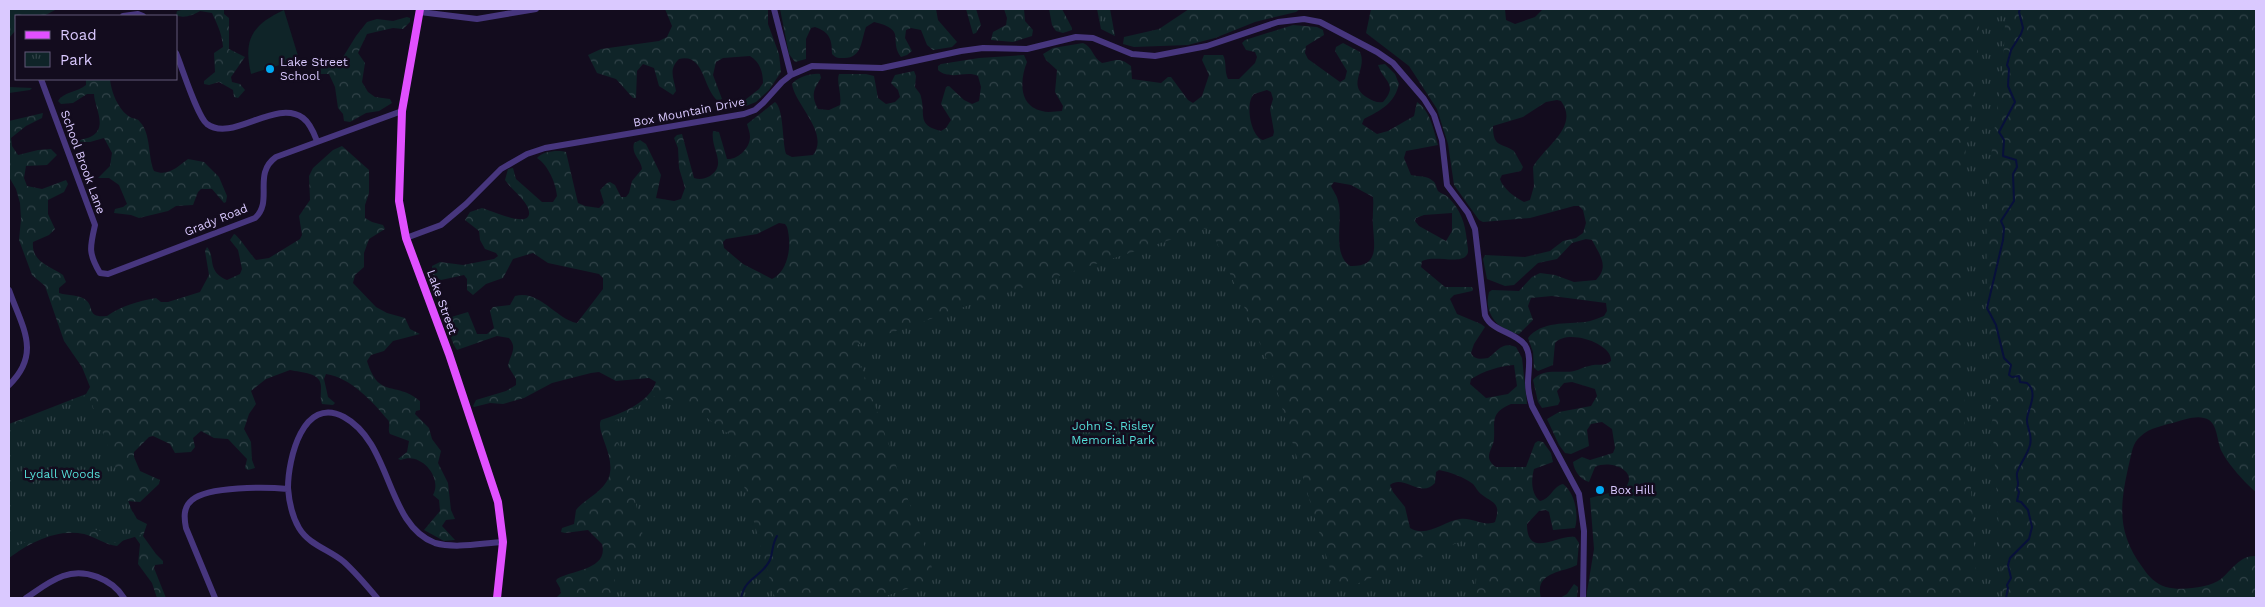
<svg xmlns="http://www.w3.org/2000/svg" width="2265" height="607" font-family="'Work Sans',sans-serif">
	<defs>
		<pattern id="forest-crowns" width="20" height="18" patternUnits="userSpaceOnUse" patternTransform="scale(1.25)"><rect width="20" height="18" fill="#0f2428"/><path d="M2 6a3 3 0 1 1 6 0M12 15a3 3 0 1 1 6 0" fill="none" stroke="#314248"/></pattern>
		<pattern id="park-tufts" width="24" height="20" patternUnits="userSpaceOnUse" patternTransform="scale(1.25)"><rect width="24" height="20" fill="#0f2428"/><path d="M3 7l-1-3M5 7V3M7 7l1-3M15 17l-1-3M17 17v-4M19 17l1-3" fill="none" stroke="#314248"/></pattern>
	</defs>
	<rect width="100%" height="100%" fill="#130c1e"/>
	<path fill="url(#forest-crowns)" fill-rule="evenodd" d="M9,9H57L44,16H16V30L9,38Z
		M186,9H224V14L229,18V49L245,57L231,77L232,82L240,84L245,90L238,98L234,97L233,90L219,82L209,85L204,84V81L215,72L214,53L223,47C222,33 217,24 212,13L200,11C194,15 183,19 176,15L177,11Z
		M665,9H768V24L779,54L781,72L769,90L756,102L746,106L745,100L759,89L763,83C763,72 760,62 750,56L723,58L716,62L713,75L722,99L718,101C702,88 705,53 679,59C668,70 674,78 676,91L673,95L659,86L654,68L643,64L637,71L636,98H633L616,79L597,73L588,55L601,49L659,41L667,37L672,26Z
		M780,9H936L938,20L957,42L952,47L933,50L927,45L921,30L911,28L906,30L905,38L912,51L907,55L901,57C888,40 908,30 874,22L866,27C861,41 862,59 843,58C837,58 836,58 832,54C832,40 830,32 815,27L811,28L806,39V59L795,62L789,54Z
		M966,9H976L981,25L976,33L973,34Z
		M1004,9H1024L1025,21L1033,30L1032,36L1013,42L991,40L993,32L1006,25L1007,18Z
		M1049,9H1062L1072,28V30L1063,33L1056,31L1052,25Z
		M1189,9H1300L1296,12L1255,22L1215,38L1188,45L1134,47L1123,44L1124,37L1159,29Z
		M1371,9H1505L1506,20L1515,24L1535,17L1543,9H2256V492C2245,483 2228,464 2222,452C2217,443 2218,426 2209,420C2200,414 2185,419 2176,422C2165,425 2149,428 2141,436C2132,443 2132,453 2129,464C2120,504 2116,532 2143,568C2148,576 2156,584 2166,587C2180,591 2209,588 2221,579C2232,570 2239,556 2255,556L2256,598H1586L1594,549L1590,498L1624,489C1641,472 1611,459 1595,467L1589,482C1580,479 1574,471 1573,462L1582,457L1590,460L1613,453L1615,448L1612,429L1602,422L1591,424L1587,430L1589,446L1571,454L1565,453L1559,445L1547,419L1559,412L1591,406L1597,396L1595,389L1572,382L1564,383L1557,391L1560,401L1558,405L1542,408L1538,402L1533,380C1543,367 1561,374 1574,371C1579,370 1583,367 1589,366C1597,363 1604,367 1611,361C1613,344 1568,328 1555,343L1553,365L1538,371L1534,368L1533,352L1528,338C1541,321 1567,324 1585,322C1592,321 1598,318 1604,316L1607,311L1606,303L1552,296L1531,298L1528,306L1533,320L1519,334C1499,331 1483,314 1489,292L1492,290L1519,291L1532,277L1540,273L1555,275L1574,282L1596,280C1610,266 1599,254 1592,240L1586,239L1572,243L1557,259L1538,263L1514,285L1505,286L1487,279L1483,259L1485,255L1525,257L1550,251L1563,241L1576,238L1583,233L1586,223L1583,210L1579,206H1574L1530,218L1483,222L1479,220L1454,185L1448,144L1437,109L1409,66L1366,33ZM1557,100L1561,101C1580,127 1544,147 1533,167L1534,186L1530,200L1524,202C1515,197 1503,189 1500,179L1502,175L1521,171L1523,167L1514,151C1501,142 1493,148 1493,126L1523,117L1546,102Z
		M407,17L410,18V22L403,29L393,28L367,34L358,53L365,63L362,82L368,92L375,97L390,99L392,103L379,111L366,113L350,122L344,121L343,114L338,108L335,87L329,74H320L321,67L325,64L340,62L356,36L367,22L377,19L393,21Z
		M1293,25L1317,27L1323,30L1324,35L1306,46L1305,53L1308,59L1340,82L1345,79L1347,71L1335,51L1336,47L1343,43L1360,52C1368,70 1345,85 1368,98C1373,101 1377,103 1383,102C1399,84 1383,81 1378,65L1385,64L1395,74L1399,84C1394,104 1381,110 1364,119L1362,124L1377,134L1388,131L1414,116L1417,102C1430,110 1434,131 1438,145L1406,151L1404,158L1411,175C1419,177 1426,175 1433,181C1436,183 1436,187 1438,191C1441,194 1445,194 1448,197C1461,210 1465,223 1467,241C1467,246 1470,252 1466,256C1459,264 1434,255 1422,261L1421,267L1445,287H1472L1473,290L1472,291L1454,295L1450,299L1457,314L1481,324L1485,327L1474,344L1471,353C1474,360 1481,359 1488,358C1498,351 1502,341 1516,347L1522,358L1527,404H1511C1490,413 1495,421 1494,439C1493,450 1482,457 1496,467H1526L1535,443L1538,441L1543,442L1551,453L1553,462L1534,469C1531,480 1531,494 1540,501C1551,499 1553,486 1563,484C1575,493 1579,514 1575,528L1553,530L1549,512L1546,510L1539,511L1527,524C1527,560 1558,534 1575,537L1579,543L1577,565C1561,573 1534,572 1541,598H549L557,597L561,593L560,588L556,581L557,579C571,570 609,570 602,544L588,530L565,533L561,532L562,528L574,524L576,510C586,498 602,493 609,477C616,456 595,431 601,420C620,414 649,403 656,382L649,378L616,381L599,372L591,373L552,383L524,398L503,404L490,403L474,407L473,406L476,400L506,391L516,385V379L508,366C510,355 518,348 509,338L497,336L457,350C452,343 446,326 448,318L468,312L477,334H487L494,328L490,311L493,307L510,305L515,296C539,289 556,319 577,323L603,289V278L599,274L548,263L533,253L513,259L503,278L486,284L473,295L467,290V279L464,275L441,280L433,276L432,266L440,262L463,265L494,259L498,256L496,253L485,249L480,240L479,231L465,220L470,212L482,208C488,209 537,233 528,208C525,199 511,189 505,180L508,169L513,168L516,179L542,202H553L557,196C556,183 548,165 537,158C543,151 558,150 566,152L578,203L585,206L599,208L604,203L600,190L607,183L610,182L615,185L621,197H626L629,193L632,181L642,169C641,159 631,155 634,143L640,140L646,144L661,175L656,198L674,201L681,199L685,188L679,168L678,148L674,138L677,135L682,134L694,178C700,180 704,179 710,176C728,164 710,149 713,131L719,132L727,159C738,160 750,148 750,137C750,132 748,128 747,124L775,102C784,109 782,141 786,154L792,157L813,155C830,133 795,105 792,84C797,77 812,73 820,74L821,78C813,90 811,96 818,109L829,110L840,105C842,94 836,82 839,74H866L874,76L878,98L886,104L895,102L900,97L898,90L891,83L895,75L914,71L916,76L915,87C917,90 921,94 921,97C926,115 916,125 941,131L946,128L951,120L941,104L946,87L949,86L964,100L972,104L979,101L981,87L978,76C966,70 950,81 938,70V66L941,64L979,58L1024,55L1027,62C1020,79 1018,106 1042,111C1048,113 1056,111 1062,111L1063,106L1055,92L1057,70L1046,60L1043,54L1053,48L1083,43C1093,47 1092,57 1102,63C1116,61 1118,56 1131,66L1132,79L1161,83L1168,77H1171L1188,100L1193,103L1202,96L1209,75L1202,60L1204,55H1223C1227,62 1224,71 1228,79H1239L1255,63L1257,57L1255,52L1246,50L1242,43L1245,40ZM1267,90L1271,92L1273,99L1270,109L1274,132L1273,136L1263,140C1250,136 1245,102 1254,94ZM1334,182L1351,185L1373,197C1374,207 1372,216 1373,226C1374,246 1380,267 1350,266C1331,253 1344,219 1338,201C1337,195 1333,191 1331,186ZM1452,213V231L1446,241L1419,226L1415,221L1416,218L1424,215ZM779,223L785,224L787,227C792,244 789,271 772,279L743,264L724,248L723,242L726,239L757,234ZM1514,365L1517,386L1508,394L1486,398L1470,384L1471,379C1484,371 1499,366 1514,365ZM1439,470C1450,472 1464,477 1473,484C1476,487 1477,491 1481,494C1492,503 1502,502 1495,522C1484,527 1472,517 1460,519C1444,521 1427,538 1410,528L1405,507L1393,492L1390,485C1404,474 1421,499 1435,483L1436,472Z
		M86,79H110C111,91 118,110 130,117C133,119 138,118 140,122C151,133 148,158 154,171C169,177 178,166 188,159L204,162L219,177L227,196L226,202L224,203L212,189H201L198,192L193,205L176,206L168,211L139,218L131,215L114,213L115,209L123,207L127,204L119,185L109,178H98L110,166L112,153L104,138L90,142H78C82,138 87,139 92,136C108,127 94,106 94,94H87L73,103L61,104L58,101C63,92 78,92 86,85Z
		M9,87L32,88L30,90L9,93Z
		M43,113L42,118L26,126L11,138L12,146L18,155L38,150L51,149L57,155L47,165L26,166L24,178L27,186L42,189L66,180L68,184L64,192L48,200V214L55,229L49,235L33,242C31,262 50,266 63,275L66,282L59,288V293C68,296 80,294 87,301C94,308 87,318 107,316C121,306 138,301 156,298L161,302H168L200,292L209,275L205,251L207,247C216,257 206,271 227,280L240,274L242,269L238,250L230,240L234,234C238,235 251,255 256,260L269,258L300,239L302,235L299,216L310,200L309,176L313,168L333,150L342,146L369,170V193L365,205V218L372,222L383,225L385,229L369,239L364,253V267L355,275L353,283L376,307L387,313L405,318L410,329L420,334L393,341L384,351L371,355L367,361C379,400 395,380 420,401V410L416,411L415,414L429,428L432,439L441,451L438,463L448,483L451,510L455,519L446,520L442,526L455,540L444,541L424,530L440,511L439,500L433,495C443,477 420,451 401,460L398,459L407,452L409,441L390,434C387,430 391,423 388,420C372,401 351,378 326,374L324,379L328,397L335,403L333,405L322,404C320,398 321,394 321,388C322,372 302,373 290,370L266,379L251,391L256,404L249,414L244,429L251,442L252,460L255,468L248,470L245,468L247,459L228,439L214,438L201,431L193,438L195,447L191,452L175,453L170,444L153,436L149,437L134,452V457L140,471L160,480L159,484L140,502L127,501L128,508L133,512L137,519L147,524L143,536L156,554L163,561V564L155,565L154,568L166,598H157L152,583L138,564L140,544L135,537L129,535L117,546C106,545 95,537 84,534C57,528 29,543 9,558V424L86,394L90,387L82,367L64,341L45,286L32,275L19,240L21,219L20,203L16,189L9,177V121Z
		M1574,584L1578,587L1577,598H1560L1567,594Z"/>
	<path fill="url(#park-tufts)" d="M1097,9H1110L1115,36L1101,29Z
		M1979,9H2007V23H2005C2004,85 1989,146 1987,208C1984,340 1996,466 2003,598H1977L1968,433H1965C1964,354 1959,273 1962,194C1965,132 1981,71 1979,9Z
		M1210,227L1270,367L1337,592L1479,534L1475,598H880L936,579L854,346L978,302Z
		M88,394L141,535L115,543L103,531L68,526L16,546L9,552V427Z
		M654,396L672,400L699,412L730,435L775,598H615V562L646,550L627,463L609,425Z"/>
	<path fill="#0f2428" d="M284,10L299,59L251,74C243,39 252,25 284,10Z"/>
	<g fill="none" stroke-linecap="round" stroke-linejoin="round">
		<path stroke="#08103b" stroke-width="2" d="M741,598C745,577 762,577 770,560C773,552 772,544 777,536
			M2006,598L2008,588L2007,585L2011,578L2008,565L2010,558L2029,539L2032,527L2028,510L2021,502L2017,501L2019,492L2017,488C2020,483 2016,479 2017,473C2020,463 2027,456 2030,445C2033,433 2026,428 2027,419C2028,408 2039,393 2027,383L2020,382L2019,376L2012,377L2009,375L2011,365L2004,358L1996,325L1987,308L2003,240L2004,228L2001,221L2014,201L2013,174L2017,167L2016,160L2003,156L2004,140L1999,132L2015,102L2008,86L2009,69L2007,65L2011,50L2021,34L2023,28L2019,12L2020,9"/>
		<path stroke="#47367e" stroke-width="6" d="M774,9L791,75
			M420,12L477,19L536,9
			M123,16L138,14L143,16
			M176,53C182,67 197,116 207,124C232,143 276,98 303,118C310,123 314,133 317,141
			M41,79L95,225C90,247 88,253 100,273L108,274L255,218C274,201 252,174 276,157L402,111
			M406,238L441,225L466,204L501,169L527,154L545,148L744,114L755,110L763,103L782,82L791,75L812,66L882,68L961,51L983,48L1027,49L1076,37L1093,38L1132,54L1155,56L1207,46L1278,22L1304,19L1320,22L1377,52L1393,63L1424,99L1434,115L1442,140L1447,185L1468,213L1475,229L1485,315C1492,332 1514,331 1525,345C1532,356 1528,371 1528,383C1528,391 1530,399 1532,406L1579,494L1584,531L1583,598
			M9,290C22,327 42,353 9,385
			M26,598C38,590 49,581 63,576C85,568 112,579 124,598
			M215,598L186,528C184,518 183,507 192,500C208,486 267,487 288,489
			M377,598C367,586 356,573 344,562C330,550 309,545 299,528C292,516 289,502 288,488C288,459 303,395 344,417C392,443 386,525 435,543C456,549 483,543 503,542"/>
		<path stroke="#e150ff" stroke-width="8" d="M420,9L402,111L399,201L406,238L449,354L498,502L503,542L497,598"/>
	</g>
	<g fill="#00aaf4" stroke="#130c1e" stroke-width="2">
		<circle cx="270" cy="69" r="5"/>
		<circle cx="1600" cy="490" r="5"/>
	</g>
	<g text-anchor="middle" stroke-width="5" stroke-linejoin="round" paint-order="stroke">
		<g font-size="12" fill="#dac9ff" stroke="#130c1e" text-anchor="start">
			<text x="280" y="66">Lake Street<tspan x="280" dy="14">School</tspan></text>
			<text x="1610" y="494">Box Hill</text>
		</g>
		<g font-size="12" fill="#dac9ff" stroke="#130c1e">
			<text transform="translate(689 112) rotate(-11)" y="4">Box Mountain Drive</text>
			<text transform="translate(83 162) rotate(70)" y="4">School Brook Lane</text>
			<text transform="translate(216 220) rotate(-22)" y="4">Grady Road</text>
			<text transform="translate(442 302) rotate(70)" y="4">Lake Street</text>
		</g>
		<g font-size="12" fill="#55dfd9" stroke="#130c1e">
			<text x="1113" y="430">John S. Risley<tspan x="1113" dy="14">Memorial Park</tspan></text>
			<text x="62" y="478">Lydall Woods</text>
		</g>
	</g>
	<rect width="2265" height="607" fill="none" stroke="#dac9ff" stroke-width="20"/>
	<rect x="15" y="15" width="162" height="65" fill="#130c1e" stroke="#635878"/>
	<rect x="25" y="31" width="25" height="8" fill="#e150ff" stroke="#635878"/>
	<text x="60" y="40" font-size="15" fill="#dac9ff">Road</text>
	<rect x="25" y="52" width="25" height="15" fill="url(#park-tufts)" stroke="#635878"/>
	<text x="60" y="65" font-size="15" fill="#dac9ff">Park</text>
</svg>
